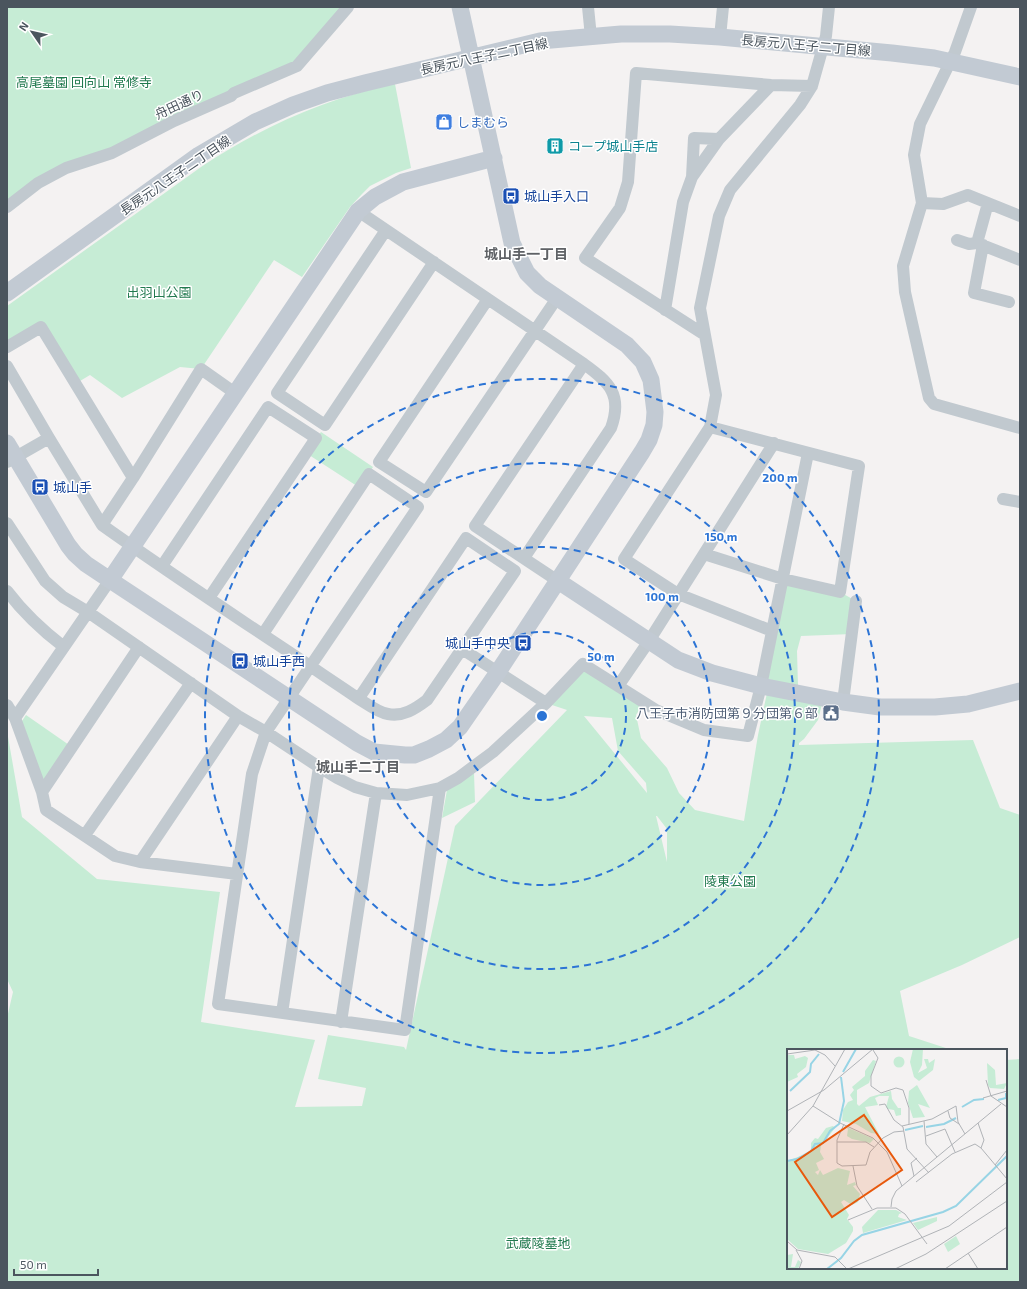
<svg xmlns="http://www.w3.org/2000/svg" width="1027" height="1289" font-family="'Exo 2','Noto Sans JP',sans-serif">
	<rect width="100%" height="100%" fill="#f4f2f2"/>
	<path fill="#c6ecd5" fill-rule="evenodd" d="M7,7H348L297,66L66,168L7,207Z
		M395,84L411,168L396,173L370,186L362,194L350,207L302,277L274,260L201,369L180,367L122,398L90,375L75,384L41,327L7,347V306L201,167C262,127 323,99 395,84Z
		M321,432L373,467L360,488L306,453Z
		M783,579L840,592L856,601L852,634L801,636L797,651L798,686L763,678Z
		M583,664L644,702L636,715L641,738L667,768L679,793L695,810L744,821L758,735L767,693L822,704L818,720L804,739L799,743V745L973,740L1000,808L1020,815V937L962,965L900,991L909,1036L952,1050H788V1268H1006V1060L1020,1059V1282H7V1018L13,992L7,979V731L22,817L97,879L220,892L201,1022L315,1040L295,1107L362,1106L366,1088L318,1079L328,1035L404,1047L406,1050L455,826L567,710L546,703ZM584,716L612,718L618,751L646,783L647,793ZM657,816L667,829V862L656,816Z
		M26,715L72,747L42,792L18,727Z
		M474,773L475,802L442,818L447,790Z"/>
	<g fill="none" stroke-linecap="round" stroke-linejoin="round">
		<path stroke="#c1c9cf" stroke-width="12" d="M588,7L591,37
			M971,7L955,52L920,124L914,155L922,203L903,266L905,292L929,398L934,404L1020,428
			M720,37L723,7
			M692,177L694,138L719,139
			M922,203L943,204L968,195L1020,216
			M988,203L977,243L1020,260
			M7,207L38,183L66,168L112,153L174,121L231,96L234,93L297,66L348,7
			M358,211L584,364C609,382 623,395 611,428L524,558
			M386,230L277,393L325,425L434,262
			M957,240L969,244L977,243
			M983,245L974,293L1009,302
			M488,299L379,462L426,492L557,298
			M665,310L683,202L692,177L719,139L771,85
			M705,335L585,258L620,208L628,182L636,73L771,85L812,86
			M7,347L41,327L133,478L102,525C172,575 244,622 316,670C329,679 343,688 356,697C366,703 377,712 388,714C403,717 415,709 427,700L515,571L466,538L359,698
			M7,366L49,438L102,525
			M7,462L49,438
			M133,478L201,369L235,393
			M1003,499L1020,502
			M7,523L45,581L63,597L88,612L238,716L266,732L319,767L337,778L355,787L376,793L407,795L440,788L458,778L493,752L546,703L583,664L656,710L704,730L748,736L761,686L808,453
			M704,554L783,579L840,592L859,466L710,427
			M162,566L268,407L316,438L209,598
			M558,581L475,526L584,364
			M7,591C23,612 43,631 64,647
			M772,631L678,594L624,559L710,427L716,395L700,308L719,216L730,190L800,105L812,86L826,36L829,7
			M263,634L369,474L418,507L266,732L252,774L218,1004L405,1030L440,788
			M462,649L546,703
			M618,686L649,641L774,443
			M843,702L856,601
			M7,705L15,718L42,792L46,810L115,856L140,862L237,874
			M15,718L110,580
			M42,792L139,647
			M85,835L191,683
			M140,862L238,716
			M282,1013L319,767
			M341,1022L376,793"/>
		<path stroke="#c2cad3" stroke-width="17" d="M7,293L199,155L255,122L293,105L327,93L365,83L540,41L621,34H670L720,37L892,53L934,58L1020,77
			M7,443L68,545L75,554L86,564L110,580L357,743L374,752L405,755H414L429,749L446,740L460,727L498,672L642,452L649,440L654,425L655,412L651,380L643,362L627,345L540,286L527,273L512,243L460,7
			M110,580L358,211L375,197L403,182L494,158
			M558,581L678,660L712,673L761,686L843,702L880,707H935L968,704L1020,691"/>
	</g>
	<g fill="none" stroke="#2c74d5" stroke-width="2" stroke-dasharray="7 5">
		<circle cx="542" cy="716" r="84"/>
		<circle cx="542" cy="716" r="169"/>
		<circle cx="542" cy="716" r="253"/>
		<circle cx="542" cy="716" r="337"/>
	</g>
	<defs>
		<g id="shop-square" transform="scale(0.9)"><rect x="-9" y="-9" width="18" height="18" rx="4" fill="#3f7fe0" stroke="#fff"/><path d="M-5-2.5h2.3a2.7 3.5 0 0 1 5.4 0H5L5.5 6h-11ZM-1.5-2.5h3a1.5 2.3 0 0 0-3 0Z" fill="#fff"/></g>
		<g id="building-square" transform="scale(0.9)"><rect x="-9" y="-9" width="18" height="18" rx="4" fill="#0f9aa8" stroke="#fff"/><path d="M-4-6H4V6H1V3H-1V6H-4ZM-2.5-4.3h1.7v1.8h-1.7ZM.8-4.3h1.7v1.8H.8ZM-2.5-1h1.7V.8h-1.7ZM.8-1h1.7V.8H.8Z" fill="#fff"/></g>
		<g id="bus-square" transform="scale(0.9)"><rect x="-9" y="-9" width="18" height="18" rx="4" fill="#1a4fb4" stroke="#fff"/><path d="M-5-6H5V4H4V6H2V4H-2V6H-4V4H-5ZM-3.5-4V0h7V-4ZM-3.5 1.2v1.5H-2V1.2ZM2 1.2v1.5H3.5V1.2Z" fill="#fff"/></g>
		<g id="civic-square" transform="scale(0.9)"><rect x="-9" y="-9" width="18" height="18" rx="4" fill="#5c6f8a" stroke="#fff"/><path d="M-.6-6.5H3V-4.5H.6V-3L4-1V1h2V6H-6V1h2V-1L-.6-3ZM-1.2 2.5V6h2.4V2.5Z" fill="#fff"/></g>
	</defs>
	<g fill-rule="evenodd">
		<use href="#shop-square" x="444" y="122"/>
		<use href="#building-square" x="555" y="146"/>
		<use href="#bus-square" x="511" y="196"/>
		<use href="#bus-square" x="40" y="487"/>
		<use href="#bus-square" x="523" y="643"/>
		<use href="#bus-square" x="240" y="661"/>
		<use href="#civic-square" x="831" y="713"/>
	</g>
	<g text-anchor="middle" stroke-width="3" stroke-linejoin="round" paint-order="stroke">
		<g font-size="13" fill="#4b555e" stroke="#fff">
			<text transform="translate(806 45) rotate(5)" y="5">長房元八王子二丁目線</text>
			<text transform="translate(484 56) rotate(-12)" y="5">長房元八王子二丁目線</text>
			<text transform="translate(179 104) rotate(-25)" y="5">舟田通り</text>
			<text transform="translate(175 175) rotate(-34)" y="5">長房元八王子二丁目線</text>
		</g>
		<g font-size="13" fill="#217a4f" stroke="#fff">
			<text x="84" y="87">高尾墓園 回向山 常修寺</text>
			<text x="159" y="297">出羽山公園</text>
			<text x="730" y="886">陵東公園</text>
			<text x="538" y="1248">武蔵陵墓地</text>
		</g>
		<g font-size="13" fill="#366cbe" stroke="#fff" text-anchor="start">
			<text x="457" y="127">しまむら</text>
		</g>
		<g font-size="13" fill="#0d838f" stroke="#fff" text-anchor="start">
			<text x="568" y="151">コープ城山手店</text>
		</g>
		<g font-size="13" fill="#164399" stroke="#fff" text-anchor="start">
			<text x="524" y="201">城山手入口</text>
			<text x="53" y="492">城山手</text>
			<text x="510" y="648" text-anchor="end">城山手中央</text>
			<text x="253" y="666">城山手西</text>
		</g>
		<g font-size="13" fill="#4e5e75" stroke="#fff" text-anchor="end">
			<text x="818" y="718">八王子市消防団第９分団第６部</text>
		</g>
		<g font-size="14" font-weight="bold" fill="#5f6266" stroke="#fff">
			<text x="526" y="259">城山手一丁目</text>
			<text x="358" y="772">城山手二丁目</text>
		</g>
	</g>
	<g transform="translate(787 1049)">
		<rect width="220" height="220" fill="#f4f2f2"/>
		<path d="M126,0H136L135,16L131,24L140,19L137,10H141L142,14L148,10L146,21L132,32L127,28L123,13ZM0,6H7L8,10L18,7L21,9L19,18L10,25L11,28L0,33ZM106.5 13a5.5 5.5 0 1 1 11 0a5.5 5.5 0 1 1-11 0ZM86,11L89,12L82,34L70,41V55L72,57L83,48L104,42L105,50L111,59H114V66L109,67L107,61L101,60L99,58L102,47H92L88,49L91,56L78,58L92,85L84,84L69,75L55,72L56,61L61,53L66,51L63,46L67,41L65,38L78,27V22ZM200,14L208,21L209,36L220,34L217,40L203,39L201,36ZM130,36L143,59L131,55L138,68L126,69L121,54L122,42ZM46,77L48,79L34,97L33,103L37,110L29,114L32,121L28,123L31,126L33,121L36,126L51,119L63,122L60,136L68,133L69,136L66,137L73,145L71,153L65,156L57,151L54,153L62,166L60,170L66,178V182L59,194L41,205L11,200L0,190V112L24,103V94L28,89L31,90L39,79ZM57,77L87,90L83,94L65,90L60,87L61,80ZM91,161H109L115,164L112,165L111,168L120,171L76,184L75,178ZM150,168V172L131,181L126,174ZM169,187L173,195L161,203L157,195ZM6,205L4,218H8L11,211L14,213L11,220H0V206Z" fill="#c6ecd5"/>
		<path fill="none" stroke="#97d4e5" stroke-width="2" d="M56,23L69,0M3,42L23,23L24,15L32,5M211,51L219,49V44M175,58L187,51L197,50M139,78L157,75L169,69M118,81L136,77M0,112L10,110L24,102L28,95L36,94L43,82L52,75L57,52L54,28M40,220L54,209L67,192L75,186L156,163L169,157L220,107"/>
		<path fill="none" stroke="#b0b3b7" stroke-width="1" d="M86,1L91,9L84,27V37L94,44L109,39L116,41L122,59V75M0,5L28,1L38,6L48,17M199,31L204,47L220,58M196,49L220,42M92,56L98,55L107,71L116,78L120,100L142,124M26,57L53,74L86,89L100,103L115,137M0,62L37,41L86,0M161,62L163,69L172,75M137,72L139,95L150,108M191,74L197,91L194,99M57,75L50,91V114L55,117L79,116L83,103L96,89L107,83L117,82M115,77L145,70L169,57L171,73L178,85M0,86L26,57L58,0M139,87L158,80L168,103M50,93H79L87,98M208,116L220,101M66,117L70,137L85,160M127,127L124,114L130,109M129,133L165,105L188,95L194,99L220,130M104,158L105,150L109,142L214,55M61,171L90,159H109L118,165L140,195M0,192L10,201L48,208L60,220M9,201L15,212L12,220M181,204L191,220M61,220L162,177L220,133M108,220L139,205L220,152M158,220L220,178"/>
		<path fill="#e8590c" fill-opacity="0.15" stroke="#e8590c" stroke-width="2" d="M77,66L115,121L45,168L8,113Z"/>
		<rect width="220" height="220" fill="none" stroke="#4b555e" stroke-width="2"/>
	</g>
	<circle cx="542" cy="716" r="6" fill="#2c74d5" stroke="#fff" stroke-width="2"/>
	<g font-size="12" text-anchor="middle" font-weight="bold" fill="#2c74d5" stroke="#fff" stroke-width="3" stroke-linejoin="round" paint-order="stroke">
		<text x="780" y="482">200 m</text>
		<text x="721" y="541">150 m</text>
		<text x="662" y="601">100 m</text>
		<text x="601" y="661">50 m</text>
	</g>
	<rect width="1027" height="1289" fill="none" stroke="#4b555e" stroke-width="16"/>
	<g transform="translate(32 32) rotate(304)" stroke="#ffffff" stroke-width="3" paint-order="stroke">
	<path d="M0-3L7 15L0 10L-7 15Z" fill="#4b555e"/>
	<text y="-6" font-size="11" font-weight="bold" text-anchor="middle" fill="#4b555e">N</text>
	</g>
	<path d="M14 1269v6h84v-6" fill="none" stroke="#4b555e" stroke-width="2"/>
	<text x="20" y="1269" font-size="12" fill="#4b555e" stroke="#ffffff" stroke-width="3" paint-order="stroke">50 m</text>
</svg>
